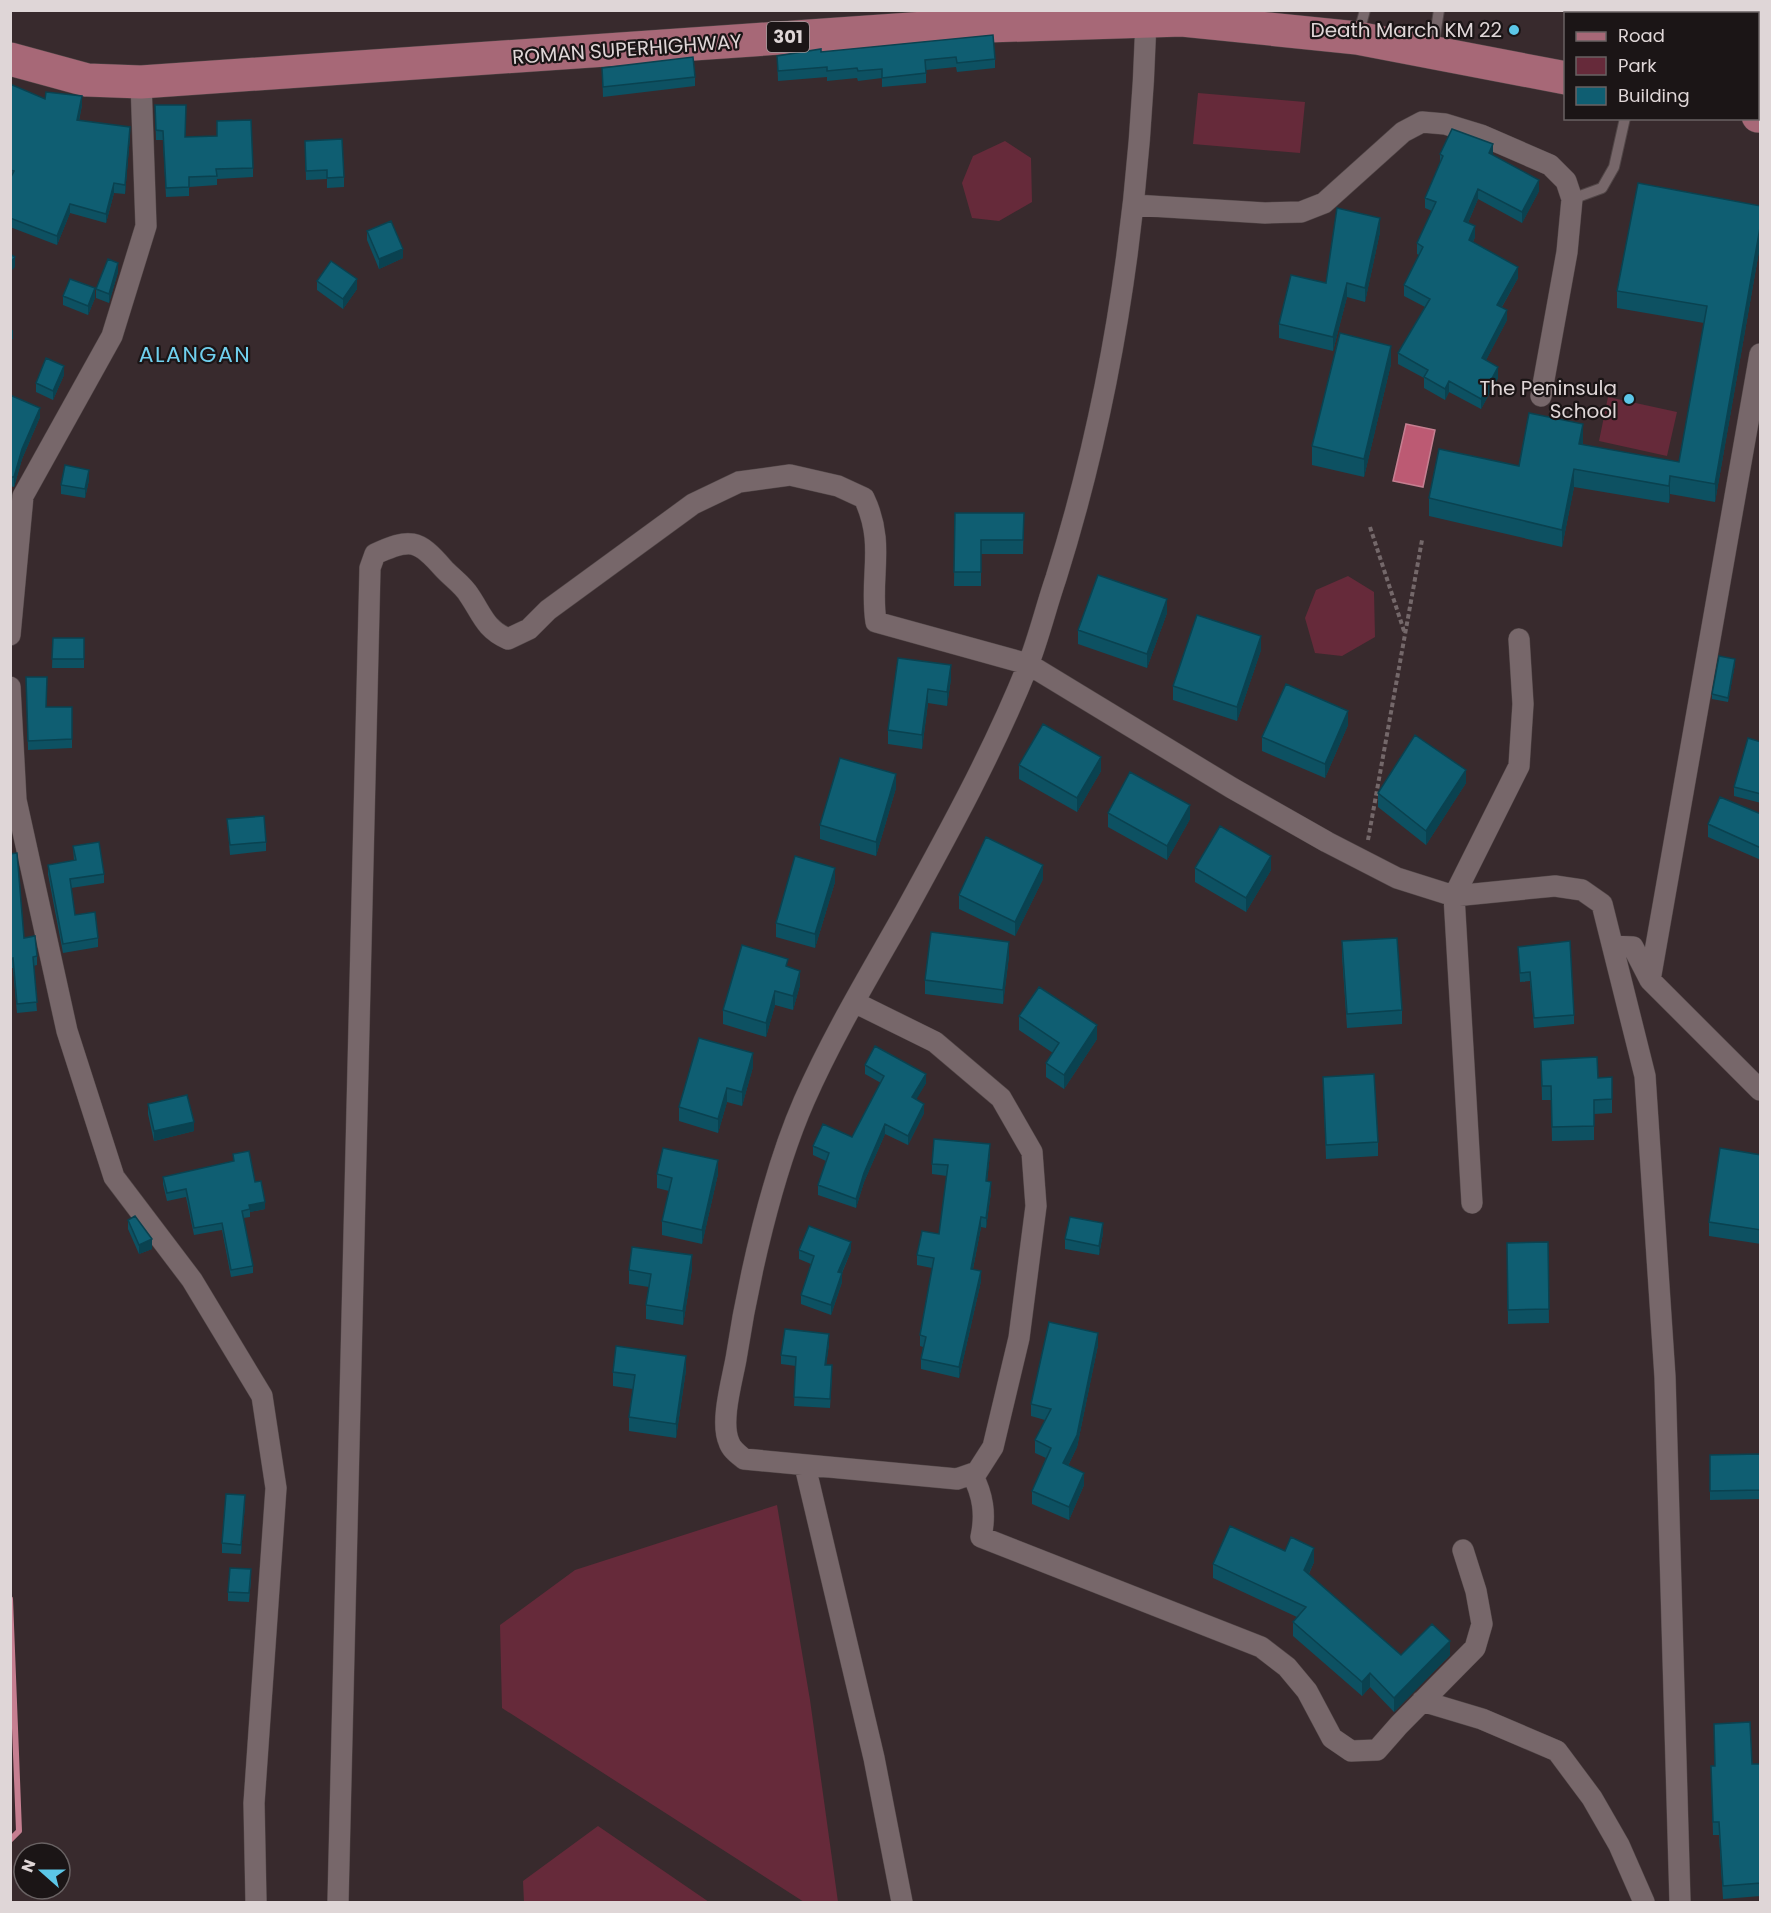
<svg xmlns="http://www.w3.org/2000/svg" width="1771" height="1913" font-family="Poppins,sans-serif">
	<rect width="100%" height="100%" fill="#382a2d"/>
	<path fill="#662a3a" d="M1198,93L1305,102L1300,153L1193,144Z
		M1005,141L1031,158L1032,202L999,221L972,218L962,183L973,156Z
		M1608,397L1677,412L1667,456L1599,441Z
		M1348,576L1374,592L1375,637L1342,656L1315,653L1305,618L1316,590Z
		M777,1505L810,1700L838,1902H804L502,1708L500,1625L575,1570Z
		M598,1826L709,1902H524L523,1881Z"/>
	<path fill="#bc5a73" stroke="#c67f91" stroke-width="1.5" d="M1406,424L1435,430L1423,487L1393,481Z"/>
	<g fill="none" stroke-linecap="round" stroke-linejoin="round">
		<path stroke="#c67f91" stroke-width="6" d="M10,1599L19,1831L10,1840"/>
		<g stroke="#514647" stroke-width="12">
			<path id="service" d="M1611,14L1612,10
				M1358,36L1365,10
				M1433,48L1439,10
				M1758,54L1760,55
				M1572,199L1602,188L1614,167L1625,118"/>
		</g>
		<g stroke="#514647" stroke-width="22">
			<path id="minor" d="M1134,205L1265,213L1301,212L1324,203L1403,132L1422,122L1445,124L1481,135L1550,165L1566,181L1572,199L1567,252L1541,396
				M1760,354L1650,980L1760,1090
				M10,635L23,496L112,336L146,226L141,82
				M10,687L16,800L67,1031L114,1177L192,1280L262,1396L276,1488L254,1803L256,1902
				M1613,946L1633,947L1650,980
				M854,1002L935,1042L1001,1098L1032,1152L1036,1206L1019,1338L993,1447L977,1472L957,1479L744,1459C738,1454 731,1449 729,1442C720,1422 732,1381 736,1359C748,1280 772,1174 804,1101C833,1035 870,974 905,912C949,832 994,750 1028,665C1039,637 1046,607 1056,578C1113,397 1140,210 1146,21
				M1472,1203L1454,896L1519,766L1523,704L1519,639
				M805,1466L874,1758L902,1902
				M972,1474C983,1495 986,1514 981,1537L1261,1647L1287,1667L1307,1691L1332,1738L1351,1751L1377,1750L1399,1725L1475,1648L1482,1624L1476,1591L1463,1550
				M1422,1701L1482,1719L1557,1751L1592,1798L1619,1845L1644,1902
				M338,1902L370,568L375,554C410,538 418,539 443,568C451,577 463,585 469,595C482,614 485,629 508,639L529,629L548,610L693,504L739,482L790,475L838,486L864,498C886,544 869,577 876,622L1028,664L1232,788L1327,842L1397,878L1454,896L1555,886L1582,890L1602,904L1645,1076L1665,1377L1680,1902"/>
		</g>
		<g stroke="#514647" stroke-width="34">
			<path id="primary" d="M10,59L87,80L141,82L925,28L1182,20L1357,38L1566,78
				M1758,116H1760"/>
		</g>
		<path stroke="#74686a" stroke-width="4" stroke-dasharray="4.5 3" stroke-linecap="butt" d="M1370,527L1405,634
			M1368,840L1422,540"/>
		<use href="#service" stroke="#77676a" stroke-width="10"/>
		<use href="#minor" stroke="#77676a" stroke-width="21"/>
		<use href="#primary" stroke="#a76877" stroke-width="33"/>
	</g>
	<path fill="#0d5162" d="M1563,10H1589V11L1585,14H1566V15Z
		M821,52L995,59V68L957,72L956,67L926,70V83L882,87V78L858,81L857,78L827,81V77L778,81L777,56Z
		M602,68L695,77V86L603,97Z
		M10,84L45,99L82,105L79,121L130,136L125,194L114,193L106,223L70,213L57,245L10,227Z
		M155,105L185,137L253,168V177L217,179V185L189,187V196L166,197L163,140H156Z
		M305,141L344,177V187L327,188V179L306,180Z
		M1440,154H1493V156L1539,191L1522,223L1478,199L1468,223L1475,237L1473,242L1518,278L1502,307L1507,320L1486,360L1498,378L1481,409L1449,392L1445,400L1424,388V378L1398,364V353L1425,307L1404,296V285L1419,255L1417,254V243L1432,211L1425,208V198L1440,164Z
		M1761,206V240L1715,502L1670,494L1669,503L1574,487L1562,547L1429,516V498L1583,442V445L1679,462L1704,323L1617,308V291Z
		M367,231L403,258L379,269L367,240Z
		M1380,232L1365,302L1347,297L1333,351L1279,338V324L1326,283Z
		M118,272L109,303L96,298V289Z
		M317,281L357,289L343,309L317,290Z
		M63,296L95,298L88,315L63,305Z
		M1391,364L1364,477L1312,465V446Z
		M64,375L53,400L36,392V383Z
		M10,395L40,417L22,459L14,487L10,486Z
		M89,480L85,498L61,494V485Z
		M955,513H1024L1023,554H981V586H954Z
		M1167,613L1147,668L1078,644V630Z
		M53,638H84V668H52Z
		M1261,650L1237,721L1173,700V686Z
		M898,658L951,679L947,706L928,703L922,749L888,744V730Z
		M1735,664L1728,702L1712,699V694Z
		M26,677L46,707H72V748L28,750Z
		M1348,725L1325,778L1262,751V737Z
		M1761,742V803L1734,796V787Z
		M1019,765L1101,771L1077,812L1019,779Z
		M1466,783L1426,845L1378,807V793Z
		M896,788L876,856L820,839V825Z
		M1108,813L1190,819L1167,860L1108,827Z
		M1761,814V860L1708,837V824Z
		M227,819L266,842V851L230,855Z
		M73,846L104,874V883L71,888L75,915L98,938V947L63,953L48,874V865L74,861Z
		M10,854L24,938L37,956V965L33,966L37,1011L17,1013L13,968H10Z
		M1195,868L1271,870L1246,912L1195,882Z
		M1043,879L1015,936L959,909V895Z
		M835,882L815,948L776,937V923Z
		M1342,941L1402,1010V1024L1347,1028L1342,955Z
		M1518,947L1574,1015V1024L1534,1028L1530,981L1520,982Z
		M1009,956L1003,1004L925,994V980Z
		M788,967L800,985L793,1010L775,1005L766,1037L723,1024V1010Z
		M1019,1016L1097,1039L1064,1089L1046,1077V1063L1053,1053L1019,1030Z
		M1541,1060L1598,1078L1612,1077V1113L1594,1114V1140L1552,1141L1551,1100H1542Z
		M865,1065L926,1083L916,1099L924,1113L908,1145L885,1134L864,1182L856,1208L818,1195V1185L826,1161L813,1155V1146L852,1137L881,1083L865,1074Z
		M753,1067L742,1106L727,1102L718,1133L679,1121V1107Z
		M1323,1077L1378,1142V1156L1326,1159Z
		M148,1104L194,1131L154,1141L148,1114Z
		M233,1154L255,1182L265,1209L250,1212V1217L243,1218L253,1266V1273L231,1277L222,1230L194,1235L186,1197L167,1201L163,1184V1177L233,1162Z
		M990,1154L987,1181L991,1192L986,1228L981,1227L973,1269L981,1281L959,1378L921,1369V1359L923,1347L920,1346V1335L932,1268L917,1265V1255L939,1234L947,1176L932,1174V1164Z
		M1761,1155V1244L1709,1236V1222Z
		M657,1174H718L702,1244L662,1235V1221L669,1191L657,1188Z
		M128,1220L152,1249L139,1254L128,1229Z
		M1103,1233L1099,1255L1065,1249V1239Z
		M1548,1242L1549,1323L1508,1324L1507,1243Z
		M799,1250L851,1251L842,1273V1282L831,1315L801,1304V1295L811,1264L799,1259Z
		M692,1269L683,1325L646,1319V1305L649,1287L629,1284V1270Z
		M829,1344L826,1365L832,1375L830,1408L794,1406L796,1366L781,1364V1355Z
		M1098,1345L1077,1447L1068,1466L1084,1485L1069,1520L1032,1504V1491L1046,1458L1035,1453V1440L1045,1420L1031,1416V1404Z
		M686,1370L676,1438L629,1431V1417L633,1389L613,1386V1372Z
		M1760,1454L1761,1499L1710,1500V1455Z
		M245,1504L241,1554L222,1553V1543Z
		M1285,1551L1314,1562L1309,1574L1401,1655H1450L1394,1712L1370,1687L1362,1696L1293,1636V1622L1297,1617L1213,1578V1564Z
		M251,1579L249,1602L228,1601V1592Z
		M1752,1764H1761V1896L1723,1899L1719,1835H1713L1711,1766Z"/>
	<path fill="#0a4250" d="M1575,10H1589V11L1585,14H1570Z
		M82,96V105L77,130V120Z
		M130,127V136L125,194V185Z
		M1493,144V154L1489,164V153Z
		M1539,180V191L1522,223V212Z
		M114,183V193L106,223V214Z
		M1478,189V199L1464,232V221Z
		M70,204V213L57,245V236Z
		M1380,218V232L1365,302V288Z
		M1761,222V240L1715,502V484Z
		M1475,226V237L1469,251V240Z
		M403,249V258L379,269V259Z
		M15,257V267L10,272V263Z
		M118,263V272L109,303V294Z
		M1518,267V278L1497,315V305Z
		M357,279V289L343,309V299Z
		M1347,283V297L1333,351V337Z
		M95,288V298L88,315V306Z
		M1507,310V320L1482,368V358Z
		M13,330V339L10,340V331Z
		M1391,346V364L1364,477V459Z
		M64,366V375L53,400V391Z
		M1498,367V378L1481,409V399Z
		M1449,381V392L1445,400V389Z
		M40,408V417L22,459L14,487V477L22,449Z
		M1583,424V442L1579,462V444Z
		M1574,469V487L1562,547V530Z
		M89,470V480L85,498V489Z
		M1670,476V494L1669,503V486Z
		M1167,599V613L1147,668V654Z
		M1261,636V650L1237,721V707Z
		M1735,659V664L1728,702V698Z
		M951,665V679L947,706V692Z
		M928,689V703L922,749V735Z
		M1348,711V725L1325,778V764Z
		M1101,757V771L1077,812V798Z
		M1466,770V783L1426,845V831Z
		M896,774V788L876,856V842Z
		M1190,805V819L1167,860V846Z
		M1271,856V870L1246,912V898Z
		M1043,865V879L1015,936V922Z
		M835,868V882L815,948V934Z
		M1009,942V956L1003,1004V990Z
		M800,971V985L793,1010V996Z
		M775,991V1005L766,1037V1023Z
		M1097,1025V1039L1064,1089V1075Z
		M753,1053V1067L742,1106V1092Z
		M926,1074V1083L912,1107V1097Z
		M727,1088V1102L718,1133V1119Z
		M924,1104V1113L908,1145V1136Z
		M194,1122V1131L154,1141V1131Z
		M885,1124V1134L864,1182L856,1208V1199L864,1173Z
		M990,1144V1154L986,1192V1181Z
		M718,1160V1174L702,1244V1230Z
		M991,1182V1192L986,1228V1218Z
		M265,1202V1209L250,1212L249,1205Z
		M981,1217V1227L971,1279V1269Z
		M1103,1223V1233L1099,1255V1246Z
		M152,1239V1249L139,1254V1245Z
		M851,1242V1251L838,1281V1272Z
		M692,1255V1269L683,1325V1311Z
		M981,1271V1281L959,1378V1367Z
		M842,1273V1282L831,1315V1305Z
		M1098,1333V1345L1077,1447L1063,1476V1463Z
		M829,1334V1344L825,1374V1365Z
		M686,1356V1370L676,1438V1424Z
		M1084,1473V1485L1069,1520V1507Z
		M245,1495V1504L241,1554V1545Z
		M1314,1548V1562L1304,1584V1570Z
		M1450,1641V1655L1394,1712V1698Z
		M1370,1673V1687L1362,1696V1682Z"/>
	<path fill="#0f5e72" stroke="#0a4250" stroke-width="1.5" d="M993,35L995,59L957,63L956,57L925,60L926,73L882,78V69L858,71L857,68L827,71V67L778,71L777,56L821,49V52Z
		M693,57L695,77L603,87L602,68Z
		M10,84L45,99L46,92L82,96L77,120L130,127L125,185L114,183L106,214L70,204L57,236L10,218V179L14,171L10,170Z
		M155,105H186L185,137L217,136V121L251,120L253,168L216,169L217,176L189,177V187L166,188L163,131L156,130Z
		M1452,129L1493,144L1489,153L1539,180L1522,212L1478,189L1464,221L1475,226L1469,240L1518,267L1497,305L1507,310L1482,358L1498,367L1481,399L1449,381L1445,389L1424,377L1428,370L1398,353L1430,299L1404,285L1423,247L1417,243L1436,202L1425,198L1443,156L1440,154Z
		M342,139L344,177L327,178V170L306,171L305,141Z
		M1638,183L1761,206V222L1715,484L1670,476L1669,486L1574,469L1562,530L1429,498L1439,449L1519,466L1529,413L1583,424L1579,444L1679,462L1707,306L1617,291Z
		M1337,208L1380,218L1365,288L1347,283L1333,337L1279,324L1291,275L1326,283Z
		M391,221L403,249L379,259L367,231Z
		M10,254L15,257L10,263Z
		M108,259L118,263L109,294L96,289Z
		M331,261L357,279L343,299L317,281Z
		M70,279L95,288L88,306L63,296Z
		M1340,333L1391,346L1364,459L1312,446Z
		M46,358L64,366L53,391L36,383Z
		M10,395L40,408L22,449L14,477H10Z
		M65,465L89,470L85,489L61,485Z
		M955,513H1024L1023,540H981V572H954Z
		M1098,575L1167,599L1147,654L1078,630Z
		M1197,615L1261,636L1237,707L1173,686Z
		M53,638H84V659H52Z
		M1719,656L1735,659L1728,698L1712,694Z
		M898,658L951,665L947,692L928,689L922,735L888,730Z
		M26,677H47L46,707H72V739L28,741Z
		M1286,684L1348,711L1325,764L1262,737Z
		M1043,724L1101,757L1077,798L1019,765Z
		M1415,735L1466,770L1426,831L1378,793Z
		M1748,738L1761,742V794L1734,787Z
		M840,758L896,774L876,842L820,825Z
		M1130,772L1190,805L1167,846L1108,813Z
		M1720,797L1761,814V848L1708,824Z
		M264,816L266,842L230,845L227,819Z
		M1220,826L1271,856L1246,898L1195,868Z
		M986,837L1043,865L1015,922L959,895Z
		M99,842L104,874L70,879L75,915L95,912L98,938L63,944L48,865L76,860L73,846Z
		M17,853L24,938L35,936L37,956L33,957L37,1002L17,1004L13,958L10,959V854Z
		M795,856L835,868L815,934L776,923Z
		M931,932L1009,942L1003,990L925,980Z
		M1397,938L1402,1010L1347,1014L1342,941Z
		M1570,941L1574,1015L1534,1018L1530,972L1520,973L1518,947Z
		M742,945L788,959L786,966L800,971L793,996L775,991L766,1023L723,1010Z
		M1039,987L1097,1025L1064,1075L1046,1063L1059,1043L1019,1016Z
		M699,1038L753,1053L742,1092L727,1088L718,1119L679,1107Z
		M875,1046L926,1074L912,1097L924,1104L908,1136L885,1124L864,1173L856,1199L818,1185L829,1153L813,1146L823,1124L852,1137L884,1076L865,1065Z
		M1597,1057L1598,1078L1612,1077V1099L1594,1100V1126L1552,1127L1551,1086H1542L1541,1060Z
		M1374,1074L1378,1142L1326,1145L1323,1077Z
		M187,1095L194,1122L154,1131L148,1104Z
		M934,1139L990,1144L986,1181L991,1182L986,1218L981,1217L971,1269L981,1271L959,1367L921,1359L926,1337L920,1335L934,1258L917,1255L922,1231L939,1234L948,1165L932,1164Z
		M663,1148L718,1160L702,1230L662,1221L672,1178L657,1174Z
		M1720,1148L1761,1155V1230L1709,1222Z
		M249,1151L255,1182L261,1181L265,1202L249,1205L250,1209L242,1211L253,1266L231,1270L222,1223L194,1228L186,1189L167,1193L163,1177L234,1161L233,1154Z
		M135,1216L152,1239L139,1245L128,1220Z
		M1070,1217L1103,1223L1099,1246L1065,1239Z
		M809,1226L851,1242L838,1272L842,1273L831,1305L801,1295L814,1256L799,1250Z
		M1548,1242L1549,1309L1508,1310L1507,1243Z
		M632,1247L692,1255L683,1311L646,1305L651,1274L629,1270Z
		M1049,1322L1098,1333L1077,1435L1063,1463L1084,1473L1069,1507L1032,1491L1051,1448L1035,1440L1051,1409L1031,1404Z
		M785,1329L829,1334L825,1365H832L830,1399L794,1397L796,1357L781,1355Z
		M616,1346L686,1356L676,1424L629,1417L635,1375L613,1372Z
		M1760,1454L1761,1490L1710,1491V1455Z
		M226,1494L245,1495L241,1545L222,1543Z
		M1230,1526L1285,1551L1291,1537L1314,1548L1304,1570L1401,1655L1432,1624L1450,1641L1394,1698L1370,1673L1362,1682L1293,1622L1306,1607L1213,1564Z
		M230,1568L251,1569L249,1593L228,1592Z
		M1750,1722L1752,1764H1761V1883L1723,1886L1719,1822H1713L1711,1766H1715L1714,1724Z"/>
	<g fill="#5cc7e8" stroke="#1b1516" stroke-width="2">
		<circle cx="1514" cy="30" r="6"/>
		<circle cx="1629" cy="399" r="6"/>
	</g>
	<g text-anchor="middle" stroke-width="4.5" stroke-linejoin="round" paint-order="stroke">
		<rect fill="#1b1516" stroke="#a49c9d" stroke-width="1.5" x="767" y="22" width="42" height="30" rx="4.5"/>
		<g font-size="18" font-weight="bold" fill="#dfd6d7">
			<text x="788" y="43">301</text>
		</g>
		<g font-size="20" fill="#dfd6d7" stroke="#1b1516" text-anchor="end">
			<text x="1502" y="37">Death March KM 22</text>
			<text x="1617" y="395">The Peninsula<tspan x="1617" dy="23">School</tspan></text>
		</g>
		<g font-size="20" fill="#dfd6d7" stroke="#1b1516">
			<text transform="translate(627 49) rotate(-4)" y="7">ROMAN SUPERHIGHWAY</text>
		</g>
		<g font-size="22" letter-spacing="1.5" fill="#70d0ee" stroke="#1b1516">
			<text x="195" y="362">ALANGAN</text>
		</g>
	</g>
	<rect width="1771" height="1913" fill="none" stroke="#dfd6d7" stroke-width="24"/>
	<rect x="1564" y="12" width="195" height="108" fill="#1b1516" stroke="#696263" stroke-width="1.5"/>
	<rect x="1576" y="32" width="30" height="9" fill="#a76877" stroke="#696263" stroke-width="1.5"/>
	<text x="1618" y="42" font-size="18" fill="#dfd6d7">Road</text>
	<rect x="1576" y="57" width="30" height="18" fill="#662a3a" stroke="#696263" stroke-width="1.5"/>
	<text x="1618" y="72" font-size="18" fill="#dfd6d7">Park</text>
	<rect x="1576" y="87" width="30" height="18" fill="#0f5e72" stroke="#696263" stroke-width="1.5"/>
	<text x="1618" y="102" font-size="18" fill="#dfd6d7">Building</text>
	<g transform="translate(42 1871) rotate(291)"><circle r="28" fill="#1b1516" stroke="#696263" stroke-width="1.5"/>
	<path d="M0-4.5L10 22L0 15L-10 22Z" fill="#5cc7e8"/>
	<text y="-9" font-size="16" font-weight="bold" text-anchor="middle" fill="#dfd6d7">N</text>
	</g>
</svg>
